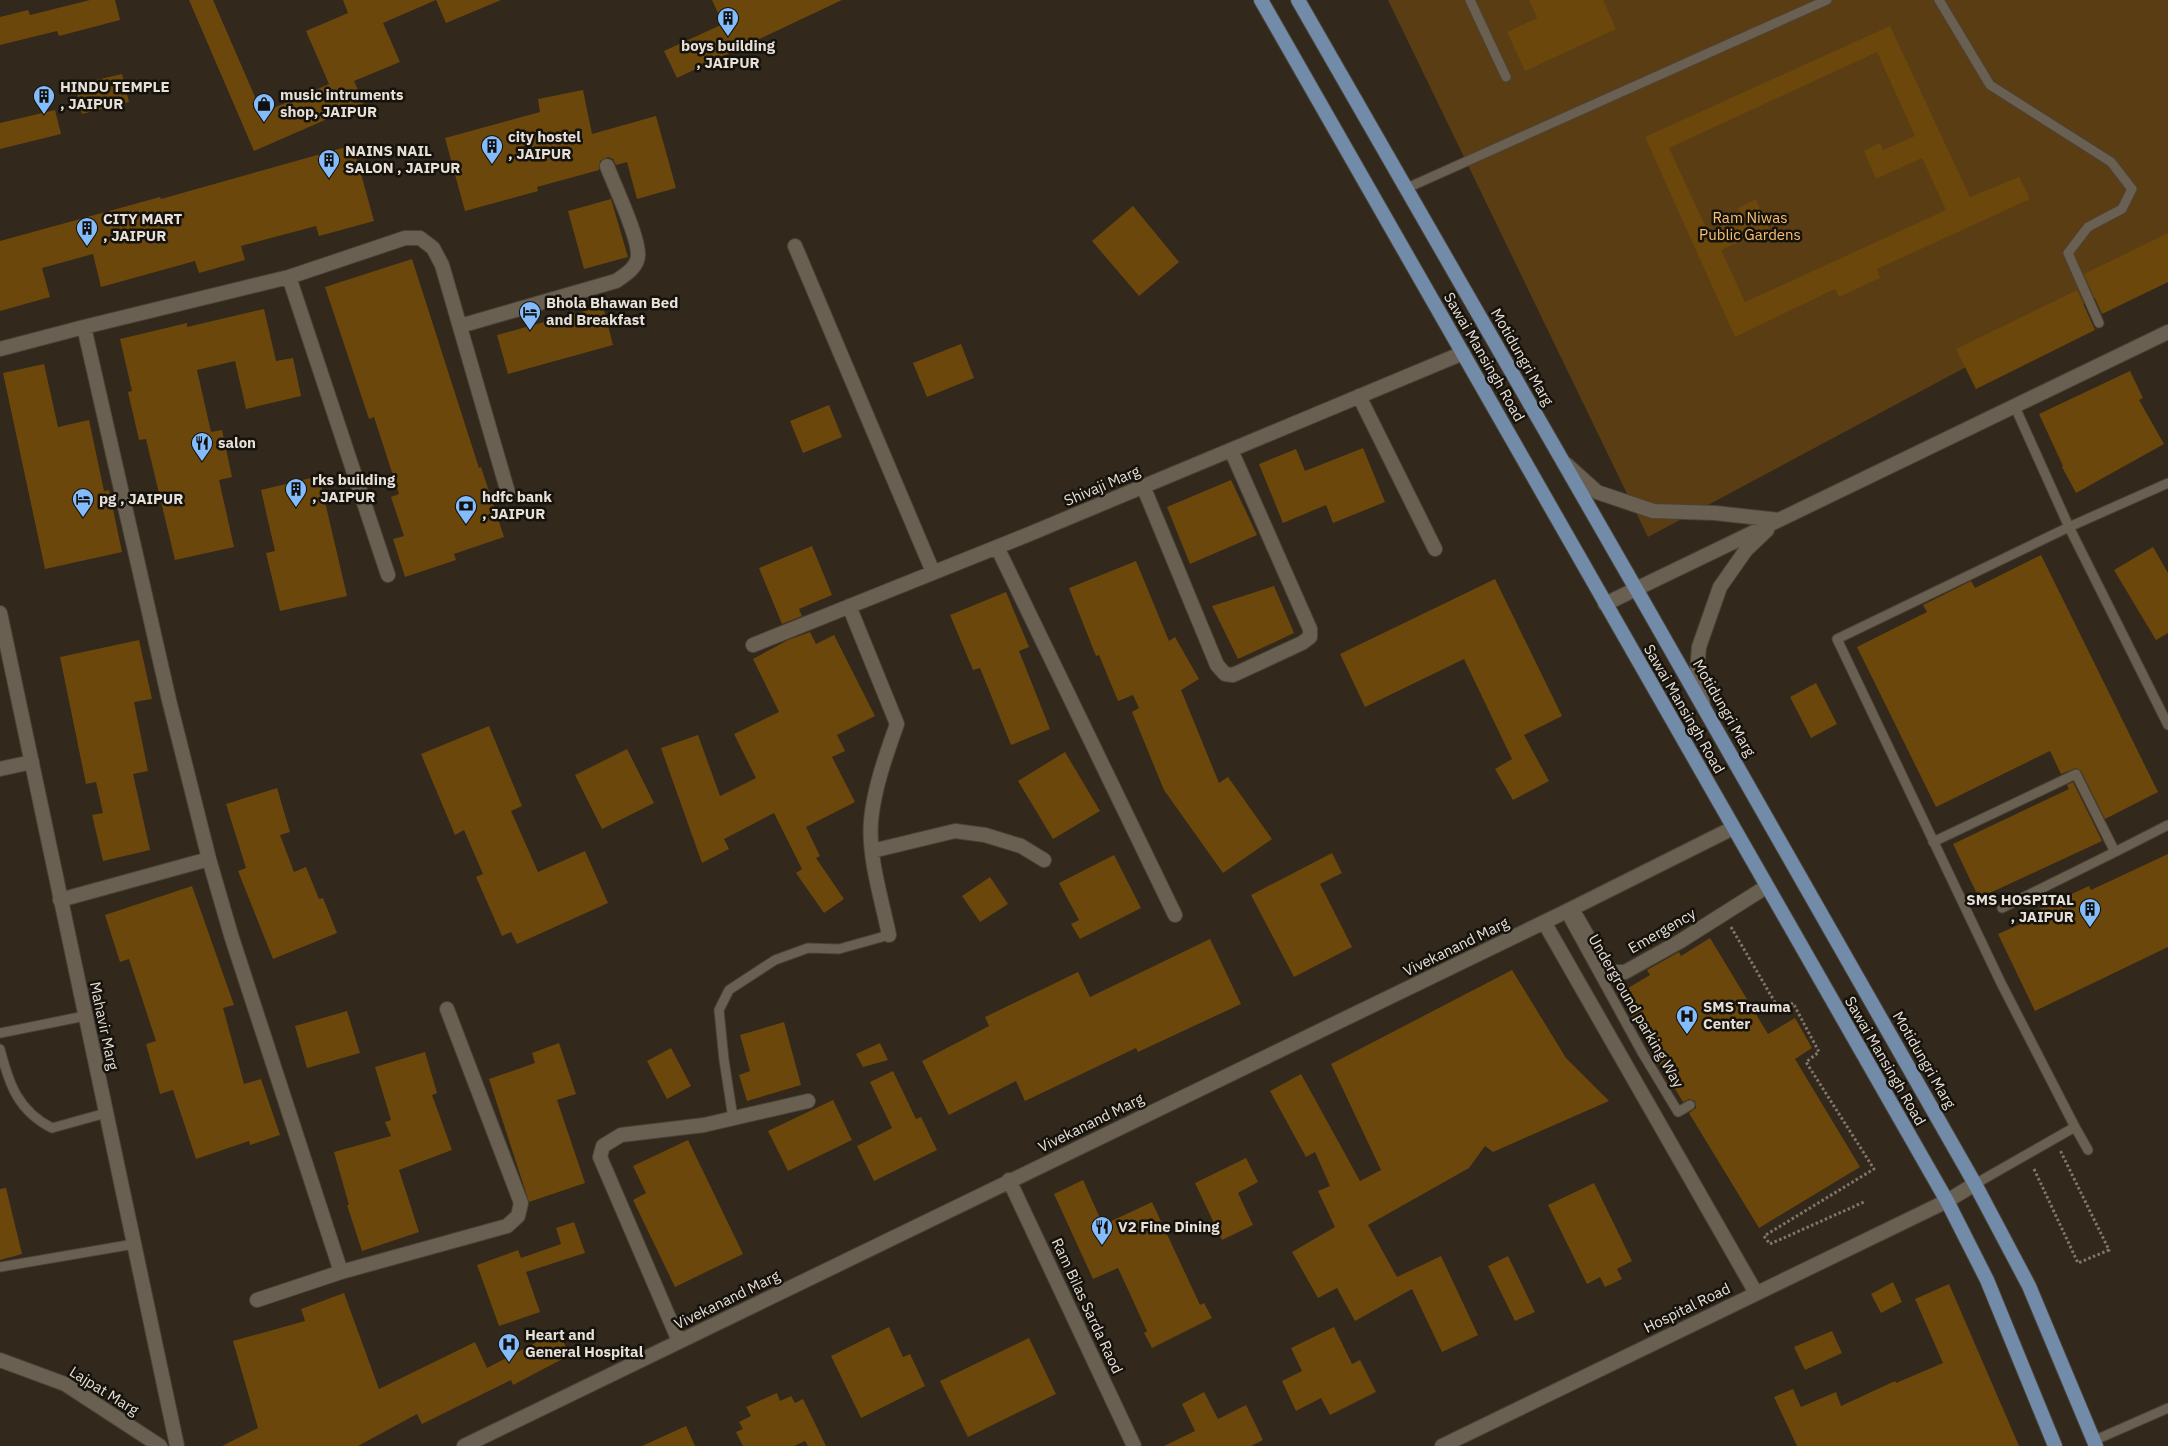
<svg xmlns="http://www.w3.org/2000/svg" width="2168" height="1446" font-family="'IBM Plex Sans',sans-serif">
	<rect width="100%" height="100%" fill="#32281c"/>
	<path fill="#5a3d13" d="M1388,0H2168V259L1648,537Z"/>
	<path fill="#6b470c" fill-rule="evenodd" d="M90,0H115L120,20L59,36L57,31L0,45V17L28,10L30,15Z
		M189,0H213L262,113L329,84L306,31L348,13L343,0H501L446,23L436,0L383,23L400,62L354,81L364,103L254,151Z
		M712,0H842L677,78L664,51L723,24Z
		M1529,0H1603L1616,29L1525,71L1507,32L1537,18Z
		M1890,26L1970,197L2019,177L2030,199L1877,269L1880,278L1839,297L1835,289L1735,337L1645,137ZM1877,52L1915,136L1883,150L1880,143L1864,151L1876,179L1922,158L1946,210L1745,302L1721,250L1769,229L1756,199L1738,208L1742,216L1708,232L1669,148Z
		M122,74L129,102L82,114L75,85Z
		M583,90L592,134L656,116L676,188L637,199L627,162L616,165L613,159L608,157L600,161L599,170L537,187L538,191L465,211L445,138L540,112L538,99Z
		M55,110L61,134L0,149V123Z
		M353,145L374,221L319,236L316,226L241,246L245,260L199,273L195,261L101,287L93,254L42,268L50,297L0,311V241L160,197L161,199Z
		M611,199L628,257L584,269L568,211Z
		M1133,206L1179,262L1139,296L1092,241Z
		M2168,233V282L2102,314L2084,274Z
		M412,259L479,468L481,467L504,537L454,554L456,560L405,577L393,539L404,536L391,497L399,494L374,417L369,419L325,287Z
		M2077,290L2095,330L1976,389L1956,349Z
		M603,306L613,345L508,374L497,335Z
		M264,309L276,361L293,358L301,396L246,409L235,361L197,370L211,432L222,430L232,477L219,480L234,547L175,560L146,439L139,440L128,392L132,391L120,339L187,323V327Z
		M961,344L974,378L927,397L913,363Z
		M44,364L58,427L89,420L104,491L109,490L122,552L45,569L3,373Z
		M2130,371L2143,398L2139,400L2164,444L2076,493L2062,467L2063,466L2039,414Z
		M829,405L842,437L803,453L790,421Z
		M1363,448L1385,502L1333,523L1326,505L1283,523L1259,464L1296,449L1305,471Z
		M319,476L347,596L280,611L266,553L275,551L261,490Z
		M1231,480L1257,535L1190,564L1167,507Z
		M812,546L832,595L799,609L802,616L782,624L759,568Z
		M2153,547L2168,573V633L2156,640L2114,570Z
		M2041,555L2158,792L2105,819L2081,771L2076,768L2061,774L2050,751L1936,807L1857,647L1927,612L1923,605L1971,581L1975,588Z
		M1136,561L1169,641L1175,637L1199,679L1181,690L1219,783L1228,777L1272,839L1223,873L1164,790L1132,712L1139,708L1133,695L1118,701L1099,655L1096,656L1069,588Z
		M1495,579L1562,716L1524,735L1549,781L1513,800L1495,769L1512,759L1464,659L1365,707L1340,654Z
		M1274,586L1294,633L1238,659L1212,606Z
		M1006,592L1029,647L1019,651L1050,729L1011,745L980,668L973,670L950,615Z
		M810,632L816,644L834,635L875,716L837,735L845,751L832,757L855,802L806,827L820,856L816,858L844,899L824,913L796,873L802,869L774,813L724,839L729,849L702,863L661,748L698,735L720,796L756,778L734,734L779,712L753,659L788,640Z
		M139,640L152,699L134,702L148,771L133,774L150,850L103,861L92,815L103,813L96,782L86,784L60,657Z
		M1816,683L1837,724L1811,738L1790,697Z
		M489,726L522,806L511,811L538,872L585,851L608,903L517,944L511,932L502,936L476,877L483,874L464,830L455,835L421,754Z
		M627,749L654,803L602,829L575,775Z
		M1065,752L1100,811L1053,839L1018,781Z
		M2073,782L2102,841L1979,898L1953,844L2069,789L2067,785Z
		M277,788L290,832L280,835L294,872L306,867L319,899L323,898L337,933L273,959L238,871L246,868L226,804Z
		M1332,853L1342,873L1320,884L1352,947L1294,977L1251,895Z
		M2168,854V947L2035,1011L1998,934L2025,922L2022,917L2089,886L2091,890Z
		M1114,855L1141,908L1080,939L1071,924L1079,920L1059,883Z
		M990,877L1008,904L980,922L962,896Z
		M192,886L234,1005L223,1008L244,1084L261,1079L280,1135L250,1145L249,1141L196,1159L173,1090L160,1094L146,1044L156,1041L129,959L120,962L105,915Z
		M1710,938L1768,1034L1795,1018L1812,1048L1795,1059L1860,1167L1759,1228L1689,1113L1696,1108L1695,1101L1689,1099L1683,1102L1618,994L1650,975L1647,970L1679,952L1681,956Z
		M1210,939L1241,1004L1138,1052L1136,1048L1025,1101L1016,1081L949,1115L922,1061L989,1026L985,1017L1078,972L1090,997Z
		M1512,970L1566,1058L1609,1101L1493,1152L1485,1146L1469,1168L1368,1225L1397,1277L1441,1256L1478,1335L1442,1352L1412,1289L1355,1321L1337,1288L1318,1298L1292,1252L1335,1227L1318,1191L1330,1186L1315,1152L1306,1157L1270,1091L1301,1074L1360,1181L1381,1170L1331,1064Z
		M347,1011L360,1053L307,1068L295,1026Z
		M784,1022L801,1085L747,1101L739,1075L750,1071L740,1035Z
		M559,1043L576,1094L557,1100L585,1183L529,1202L489,1079L535,1063L532,1053Z
		M880,1043L888,1060L863,1067L856,1054Z
		M671,1048L691,1086L667,1099L647,1061Z
		M425,1052L437,1093L432,1095L452,1150L399,1170L419,1232L362,1251L347,1205H349L334,1152L391,1136L385,1122L391,1120L375,1067Z
		M893,1071L916,1119L921,1117L937,1150L874,1181L857,1146L892,1128L870,1082Z
		M833,1100L852,1140L788,1171L768,1131Z
		M688,1140L743,1254L675,1287L633,1200L646,1193L633,1166Z
		M1246,1158L1258,1182L1238,1193L1253,1225L1222,1240L1195,1183Z
		M1083,1180L1103,1225L1152,1202L1200,1305L1204,1303L1212,1318L1152,1348L1144,1333L1147,1331L1118,1268L1093,1279L1054,1194Z
		M1594,1183L1632,1261L1617,1269L1622,1279L1605,1287L1600,1277L1587,1284L1548,1205Z
		M6,1188L22,1254L0,1260V1189Z
		M574,1222L585,1253L526,1272L540,1312L499,1326L477,1265L518,1250L521,1258L561,1244L556,1228Z
		M1508,1256L1535,1312L1515,1321L1488,1266Z
		M1893,1282L1902,1302L1881,1313L1871,1294Z
		M1949,1284L2019,1446H1797L1774,1397L1793,1389L1801,1407L1836,1392L1841,1406L1895,1381L1896,1383L1943,1363L1915,1299Z
		M344,1293L379,1389L475,1342L487,1368L558,1331L570,1355L513,1385L511,1380L422,1424L417,1414L358,1446H222L258,1428L233,1341L305,1321L301,1309Z
		M889,1327L903,1357L910,1354L925,1386L861,1418L831,1356Z
		M1334,1327L1352,1364L1360,1360L1376,1392L1330,1415L1321,1398L1296,1411L1282,1381L1302,1371L1291,1348Z
		M1832,1331L1842,1353L1805,1370L1794,1347Z
		M1029,1338L1056,1394L968,1437L940,1381Z
		M1204,1392L1218,1419L1246,1405L1263,1440L1251,1446H1164L1195,1431L1182,1404Z
		M777,1393L780,1401L791,1396L795,1403L803,1399L826,1446H808L805,1441L794,1446H743L736,1432L743,1429L739,1422L751,1416L746,1407Z
		M686,1426L695,1446H642Z"/>
	<g fill="none" stroke-linecap="round" stroke-linejoin="round">
		<g stroke="#4a4338" stroke-width="11">
			<path id="service" d="M1470,0L1506,77
				M1939,0L1990,85L2111,162L2132,189L2122,209L2088,227L2068,253L2099,323
				M1407,188L1827,0
				M2015,407L2069,527L2168,483
				M1933,842L2076,774L2115,852L2002,908
				M2115,852L2168,825
				M1565,912L1643,1054L1678,1112L1690,1105
				M0,1033L85,1016
				M0,1049C9,1084 18,1111 52,1128L106,1113
				M733,1118L724,1060L719,1010L729,990L775,960L808,948L839,949L889,935
				M2088,1150L2075,1127L2001,983L1837,639L2069,527L2168,725
				M1975,1184L2075,1127
				M0,1267L134,1244
				M2093,1441L2168,1408"/>
		</g>
		<g stroke="#4a4338" stroke-width="16">
			<path id="minor" d="M795,246L933,572
				M289,277L388,575
				M460,326L616,281C625,275 638,267 638,255C639,237 614,185 607,166
				M84,327L289,277L405,238H420L433,248L442,265L509,496
				M0,349L84,327L169,700L209,859L231,935L341,1272
				M1359,396L1435,549
				M1566,464L1597,492L1653,511L1715,513L1779,520
				M1143,486L1217,665L1225,674L1233,675L1302,643L1310,637V629L1231,450
				M997,547L1175,915
				M1605,604L2168,332
				M849,606L897,724C886,755 874,788 871,821C868,857 882,900 889,935
				M753,645L1027,535L1463,353
				M1703,704L1697,672L1699,647L1720,587L1746,550L1767,530
				M0,769L32,762
				M872,851L955,831L985,835L1021,846L1044,860
				M60,900L209,859
				M1572,909L1608,972H1625L1679,942L1766,887
				M1544,922L1756,1293
				M1009,1180L1134,1446
				M257,1300L341,1272L507,1226L518,1216L521,1203L447,1009
				M679,1341L600,1157L603,1146L621,1135L704,1125L808,1101
				M0,1360L65,1384L160,1446
				M464,1446L1565,912L1733,828"/>
		</g>
		<g stroke="#4a4338" stroke-width="16">
			<path id="tertiary" d="M0,613L177,1446
				M1442,1446L1947,1201L1975,1184"/>
		</g>
		<g stroke="#4a4338" stroke-width="16">
			<path id="primary" d="M1261,0L1947,1201L1987,1280L2055,1446
				M1298,0L1643,601L1975,1184L2029,1286L2096,1446"/>
		</g>
		<path stroke="#80776d" stroke-width="3" stroke-dasharray="2.5 2.5" stroke-linecap="butt" d="M1731,927L1780,1011L1793,1003L1819,1052L1806,1062L1874,1169L1764,1236L1770,1244L1864,1202
			M2034,1169L2078,1263L2109,1250L2060,1150"/>
		<use href="#service" stroke="#6a6052" stroke-width="9"/>
		<use href="#minor" stroke="#6a6052" stroke-width="14"/>
		<use href="#tertiary" stroke="#6a6052" stroke-width="14"/>
		<use href="#primary" stroke="#718ba8" stroke-width="14"/>
	</g>
	<defs>
		<g id="building-pin" transform="scale(1.125)"><path d="M0 17L-7.5 6A9.5 9.5 0 1 1 7.5 6Z" fill="#84bcfb" stroke="#16120c"/><path d="M-4-6H4V6H1V3H-1V6H-4ZM-2.5-4.3h1.7v1.8h-1.7ZM.8-4.3h1.7v1.8H.8ZM-2.5-1h1.7V.8h-1.7ZM.8-1h1.7V.8H.8Z" fill="#111"/></g>
		<g id="shop-pin" transform="scale(1.125)"><path d="M0 17L-7.5 6A9.5 9.5 0 1 1 7.5 6Z" fill="#84bcfb" stroke="#16120c"/><path d="M-5-2.5h2.3a2.7 3.5 0 0 1 5.4 0H5L5.5 6h-11ZM-1.5-2.5h3a1.5 2.3 0 0 0-3 0Z" fill="#111"/></g>
		<g id="hotel-pin" transform="scale(1.125)"><path d="M0 17L-7.5 6A9.5 9.5 0 1 1 7.5 6Z" fill="#84bcfb" stroke="#16120c"/><path d="M-6-4.5h1.5V1H6V5H4.5V3h-9V5H-6ZM-4 0a1.8 1.8 0 1 1 3.6 0ZM.5 0V-2.5h3Q6-2.5 6 0Z" fill="#111"/></g>
		<g id="restaurant-pin" transform="scale(1.125)"><path d="M0 17L-7.5 6A9.5 9.5 0 1 1 7.5 6Z" fill="#84bcfb" stroke="#16120c"/><path d="M-5-6h1v4h1v-4h1v4h1v-4h1v5L-1.5 .5V6h-2V.5L-5-1ZM5-6V6H3V1.5H1.5Q1.5-4 5-6Z" fill="#111"/></g>
		<g id="bank-pin" transform="scale(1.125)"><path d="M0 17L-7.5 6A9.5 9.5 0 1 1 7.5 6Z" fill="#84bcfb" stroke="#16120c"/><path d="M-6-4H6V4H-6ZM0-2.3a2.3 2.3 0 1 0 0 4.6a2.3 2.3 0 1 0 0-4.6Z" fill="#111"/></g>
		<g id="hospital-pin" transform="scale(1.125)"><path d="M0 17L-7.5 6A9.5 9.5 0 1 1 7.5 6Z" fill="#84bcfb" stroke="#16120c"/><path d="M-5-5h3v3.5h4V-5h3V5h-3V1.5h-4V5h-3Z" fill="#111"/></g>
	</defs>
	<g fill-rule="evenodd">
		<use href="#building-pin" x="728" y="18"/>
		<use href="#building-pin" x="44" y="96"/>
		<use href="#shop-pin" x="264" y="104"/>
		<use href="#building-pin" x="492" y="146"/>
		<use href="#building-pin" x="329" y="160"/>
		<use href="#building-pin" x="87" y="228"/>
		<use href="#hotel-pin" x="530" y="312"/>
		<use href="#restaurant-pin" x="202" y="443"/>
		<use href="#building-pin" x="296" y="489"/>
		<use href="#hotel-pin" x="83" y="499"/>
		<use href="#bank-pin" x="466" y="506"/>
		<use href="#building-pin" x="2090" y="909"/>
		<use href="#hospital-pin" x="1687" y="1016"/>
		<use href="#restaurant-pin" x="1102" y="1227"/>
		<use href="#hospital-pin" x="509" y="1344"/>
	</g>
	<g text-anchor="middle" stroke-width="5" stroke-linejoin="round" paint-order="stroke">
		<g font-size="15" font-weight="bold" fill="#e7e0d8" stroke="#16120c" text-anchor="start">
			<text x="728" y="51" text-anchor="middle">boys building<tspan x="728" dy="17">, JAIPUR</tspan></text>
			<text x="60" y="92">HINDU TEMPLE<tspan x="60" dy="17">, JAIPUR</tspan></text>
			<text x="280" y="100">music intruments<tspan x="280" dy="17">shop, JAIPUR</tspan></text>
			<text x="508" y="142">city hostel<tspan x="508" dy="17">, JAIPUR</tspan></text>
			<text x="345" y="156">NAINS NAIL<tspan x="345" dy="17">SALON , JAIPUR</tspan></text>
			<text x="103" y="224">CITY MART<tspan x="103" dy="17">, JAIPUR</tspan></text>
			<text x="546" y="308">Bhola Bhawan Bed<tspan x="546" dy="17">and Breakfast</tspan></text>
			<text x="218" y="448">salon</text>
			<text x="312" y="485">rks building<tspan x="312" dy="17">, JAIPUR</tspan></text>
			<text x="482" y="502">hdfc bank<tspan x="482" dy="17">, JAIPUR</tspan></text>
			<text x="99" y="504">pg , JAIPUR</text>
			<text x="2074" y="905" text-anchor="end">SMS HOSPITAL<tspan x="2074" dy="17">, JAIPUR</tspan></text>
			<text x="1703" y="1012">SMS Trauma<tspan x="1703" dy="17">Center</tspan></text>
			<text x="1118" y="1232">V2 Fine Dining</text>
			<text x="525" y="1340">Heart and<tspan x="525" dy="17">General Hospital</tspan></text>
		</g>
		<g font-size="15" fill="#fac174" stroke="#16120c">
			<text x="1750" y="223">Ram Niwas<tspan x="1750" dy="17">Public Gardens</tspan></text>
		</g>
		<g font-size="15" fill="#e7e0d8" stroke="#16120c">
			<text transform="translate(1484 357) rotate(60)" y="5">Sawai Mansingh Road</text>
			<text transform="translate(1522 357) rotate(60)" y="5">Motidungri Marg</text>
			<text transform="translate(1102 486) rotate(-23)" y="5">Shivaji Marg</text>
			<text transform="translate(1724 708) rotate(60)" y="5">Motidungri Marg</text>
			<text transform="translate(1684 709) rotate(60)" y="5">Sawai Mansingh Road</text>
			<text transform="translate(1662 931) rotate(-30)" y="5">Emergency</text>
			<text transform="translate(1456 947) rotate(-26)" y="5">Vivekanand Marg</text>
			<text transform="translate(1636 1011) rotate(60)" y="5">Underground parking Way</text>
			<text transform="translate(104 1026) rotate(78)" y="5">Mahavir Marg</text>
			<text transform="translate(1924 1060) rotate(60)" y="5">Motidungri Marg</text>
			<text transform="translate(1885 1061) rotate(60)" y="5">Sawai Mansingh Road</text>
			<text transform="translate(1091 1123) rotate(-26)" y="5">Vivekanand Marg</text>
			<text transform="translate(727 1300) rotate(-26)" y="5">Vivekanand Marg</text>
			<text transform="translate(1087 1306) rotate(65)" y="5">Ram Bilas Sarda Raod</text>
			<text transform="translate(1687 1308) rotate(-26)" y="5">Hospital Road</text>
			<text transform="translate(104 1391) rotate(32)" y="5">Lajpat Marg</text>
		</g>
	</g>
</svg>
